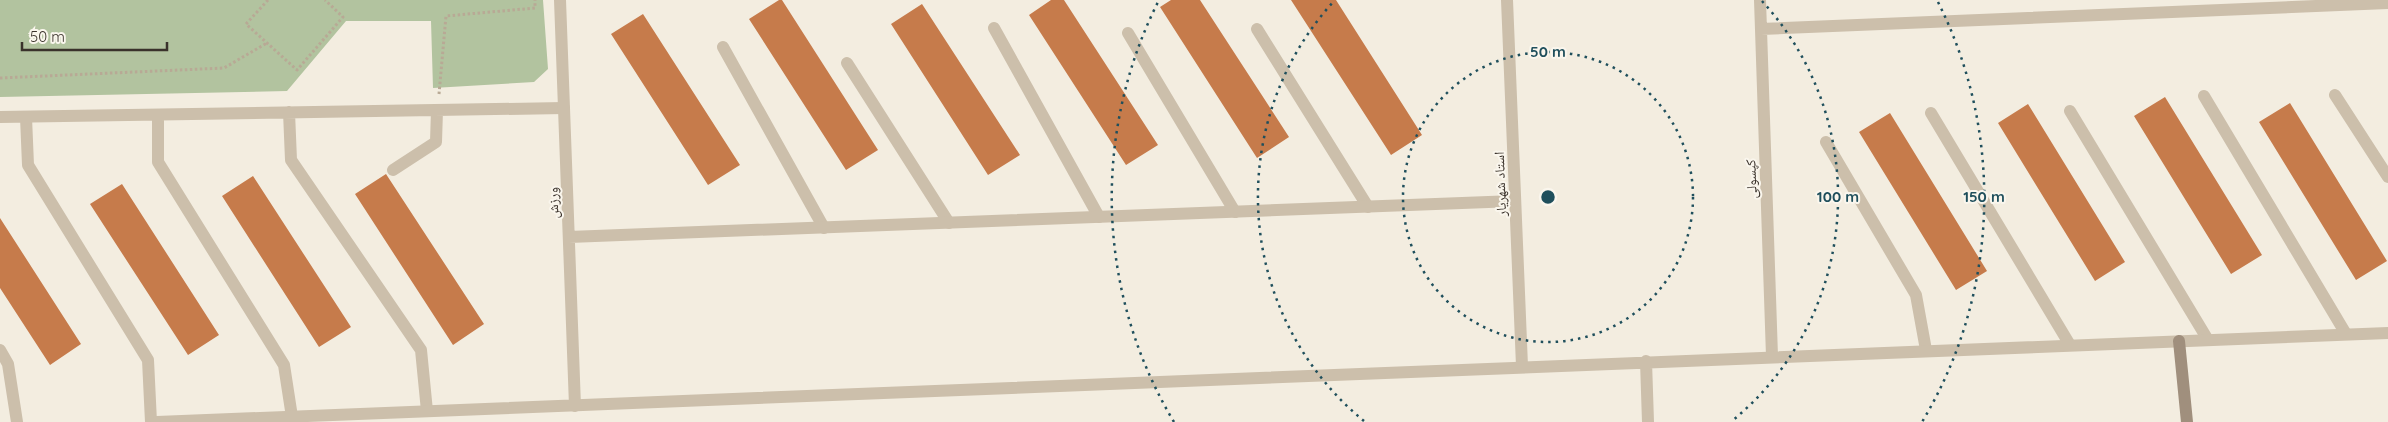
<svg xmlns="http://www.w3.org/2000/svg" width="2388" height="422" font-family="Quicksand,'Noto Naskh Arabic',sans-serif">
	<rect width="100%" height="100%" fill="#f3ede0"/>
	<path fill="#b2c39f" d="M0,0H543L548,69L534,82L433,88L431,21H346L287,91L0,97Z"/>
	<path fill="#c67b4b" d="M779,0H782L878,150L846,170L749,19Z
		M1051,0H1064L1158,145L1126,165L1029,15Z
		M1171,0H1200L1289,137L1257,158L1160,7Z
		M1291,0H1336L1422,135L1391,155Z
		M922,4L1020,155L988,175L891,24Z
		M643,14L740,165L708,185L611,34Z
		M2165,97L2262,255L2231,274L2134,116Z
		M2290,103L2387,261L2356,280L2259,122Z
		M2028,104L2125,262L2095,281L1998,123Z
		M1890,113L1987,271L1956,290L1859,132Z
		M386,174L484,324L453,345L355,194Z
		M253,176L351,327L319,347L222,196Z
		M122,184L219,335L188,355L90,204Z
		M0,218L81,344L50,365L0,288Z"/>
	<g fill="none" stroke-linecap="round" stroke-linejoin="round">
		<path stroke="#b8a995" stroke-width="3" stroke-dasharray="2.5 2.5" stroke-linecap="butt" d="M268,0L246,24L297,70L343,17L325,0
			M0,78L224,68L267,43
			M439,94L446,16L535,8V0"/>
		<path stroke="#ccbfab" stroke-width="12" d="M1507,0L1522,366
			M1760,0L1772,356
			M994,28L1099,217
			M1257,29L1368,207
			M1761,29L2388,3
			M1128,33L1235,212
			M723,47L824,228
			M847,63L949,223
			M2335,95L2388,177
			M2204,96L2346,334
			M2070,111L2208,340
			M289,112L291,160L421,350L427,411
			M1931,113L2070,345
			M158,115V162L284,365L292,417
			M0,117L564,108
			M26,117L28,165L148,360L151,422
			M1826,142L1916,295L1926,350
			M393,170L436,142L437,110
			M0,350L8,364L17,422"/>
		<path stroke="#ccbfab" stroke-width="12" d="M560,0L575,406
			M569,237L1515,201
			M1646,361L1648,422
			M157,422L2388,333"/>
		<path stroke="#a08f7d" stroke-width="12" d="M2179,341L2187,422"/>
	</g>
	<g fill="none" stroke="#1f4f5c" stroke-width="2.5" stroke-dasharray="2.5 5">
		<circle cx="1548" cy="197" r="145"/>
		<path d="M1364 421A290 290 0 0 1 1334 1M1762 1A290 290 0 0 1 1732 421"/>
		<path d="M1174 422A436 436 0 0 1 1158 2M1938 2A436 436 0 0 1 1922 422"/>
	</g>
	<g text-anchor="middle" stroke-width="4" stroke-linejoin="round" paint-order="stroke">
		<g font-size="14" fill="#3a322b" stroke="#faf6ed">
			<text transform="translate(1751 179) rotate(-92)" y="5">کپسولی</text>
			<text transform="translate(1500 184) rotate(-92)" y="5">استاد شهریار</text>
			<text transform="translate(553 203) rotate(-92)" y="5">ورزش</text>
		</g>
	</g>
	<circle cx="1548" cy="197" r="8" fill="#1f4f5c" stroke="#faf6ed" stroke-width="2.5"/>
	<g font-size="15" text-anchor="middle" font-weight="bold" fill="#1f4f5c" stroke="#faf6ed" stroke-width="4" stroke-linejoin="round" paint-order="stroke">
		<text x="1548" y="57">50 m</text>
		<text x="1838" y="202">100 m</text>
		<text x="1984" y="202">150 m</text>
	</g>
	<path d="M22 42v8h145v-8" fill="none" stroke="#3a322b" stroke-width="2.5"/>
	<text x="30" y="42" font-size="15" fill="#3a322b" stroke="#faf6ed" stroke-width="4" paint-order="stroke">50 m</text>
</svg>
